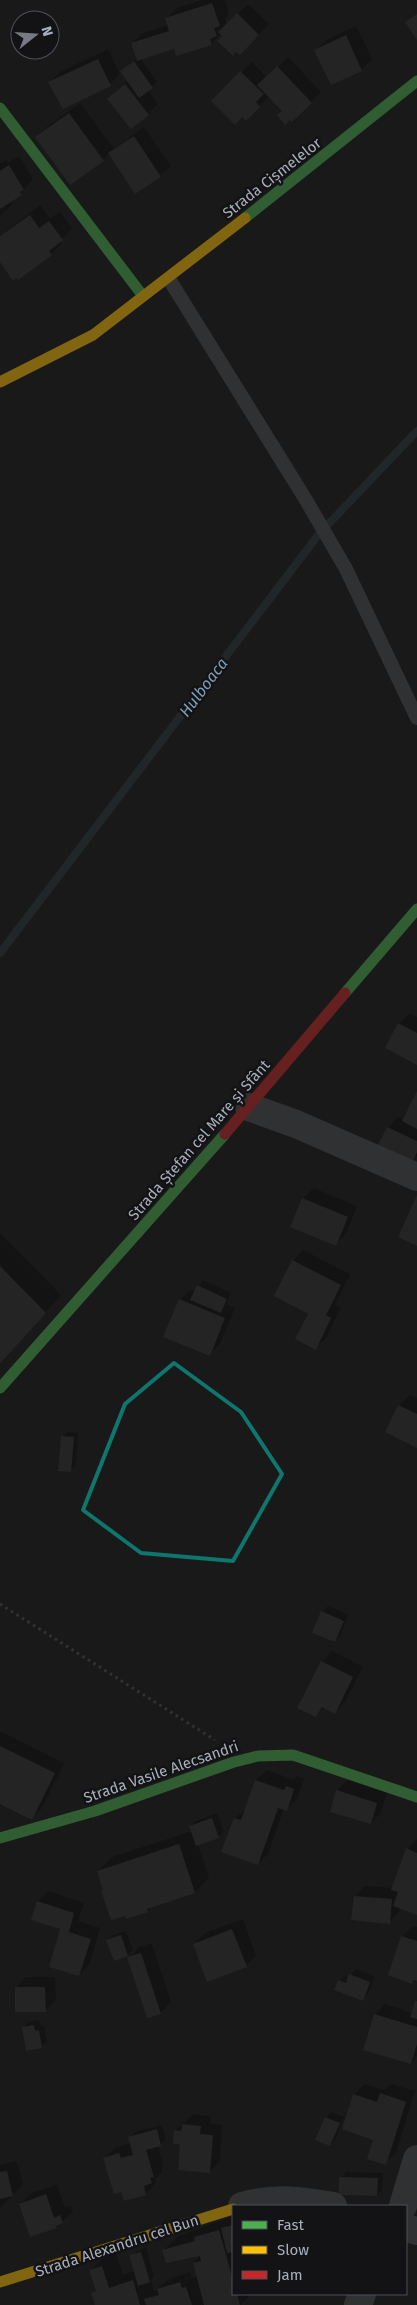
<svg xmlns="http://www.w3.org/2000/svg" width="417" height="2305" font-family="'Fira Sans',sans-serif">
	<rect width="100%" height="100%" fill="#19191a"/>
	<path fill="#0007" d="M202,0H225L229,14L225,19L227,25L248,4L269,24L240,54L222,33L211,44L174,48L141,59L157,82L148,90L158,104L148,114L108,99L129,80L122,71L137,58L132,43L143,33L169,25L167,18L177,8Z
		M356,26L372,59L361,70L316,50L326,40Z
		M108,49L120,74L110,84L50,82L60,72Z
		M288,57L321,92L311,102L283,111L269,96L246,119L213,101L252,62L267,77Z
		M80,103L114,149L144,127L171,166L160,176L109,154L71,184L37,137L47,127Z
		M19,156L33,179L21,194L10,201L12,204L0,216V164L6,160L8,163Z
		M40,205L50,219L60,211L72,229L60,241L61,244L51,254L0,259V236Z
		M410,1013L417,1017V1063L387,1047L399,1024Z
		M417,1095V1157L412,1162L388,1128L398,1117L404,1120Z
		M314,1188L357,1206L346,1234L335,1244L292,1226L303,1198Z
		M0,1233L61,1295L0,1365Z
		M303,1250L350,1274L335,1305L341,1307L326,1338L315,1348L310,1313L293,1261Z
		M203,1280L231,1293L226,1304L235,1308L220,1344L210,1354L180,1300L190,1290L195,1292Z
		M410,1395L417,1398V1446L387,1432L399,1405Z
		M67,1432L78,1433L76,1465L71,1470L62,1437Z
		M328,1606L348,1615L340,1636L334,1641L322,1612Z
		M332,1651L363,1667L345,1702L335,1712L325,1707L316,1716L322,1662Z
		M0,1731L64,1763L42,1808L31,1818L0,1803Z
		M267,1770L294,1780L297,1776L304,1779L297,1799L286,1809L284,1808L268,1854L258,1864L235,1818L247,1808L256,1780Z
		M348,1780L387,1792L381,1813L371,1823L331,1811L337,1790Z
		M217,1813L224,1831L219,1836L198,1844L209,1878L195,1892L153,1906L147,1911L104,1890L98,1871L112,1857L192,1831L190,1826L196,1821Z
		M417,1839V1913L400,1907L399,1912L389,1922L355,1896L365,1886L393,1888L407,1849Z
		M48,1891L84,1903L78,1921L100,1928L90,1964L79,1975L62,1928L38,1902Z
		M243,1919L256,1956L246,1966L194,1944L205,1933Z
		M413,1926L417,1927V1980L412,1983L390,1975L402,1936Z
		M126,1931L133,1950L127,1955L108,1940L113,1935Z
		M152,1943L171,2002L160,2013L129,1958L139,1947Z
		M356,1969L375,1977L368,1994L362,2000L339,1981L344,1976L349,1978Z
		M26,1977H55L56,2000L45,2011L16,1988Z
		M417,2000V2056L411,2063L375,2015L385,2004L412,2013Z
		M39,2020L41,2027L44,2026L47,2042L41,2047L23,2027L29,2022Z
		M365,2084L384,2090L391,2084L415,2091L396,2153L385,2163L354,2095Z
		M331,2112L344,2117L335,2140L330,2145L326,2118Z
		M194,2114L211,2116L210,2124L222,2125L220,2161L209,2172L182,2143L175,2131Z
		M162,2125L166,2140L158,2146L163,2166L161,2169L162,2172L155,2179L156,2183L146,2194L105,2158L115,2148L131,2143L130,2137L135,2132Z
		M17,2161L23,2184L0,2208V2165Z
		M346,2172L383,2173L382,2190L377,2195L341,2178Z
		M57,2185L65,2208L71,2206L73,2212L56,2227L21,2204L31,2193Z
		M233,2216V2294H252L240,2305H97L93,2293L97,2289L91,2270L105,2256L116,2253L123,2274L135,2271L130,2256L146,2247L154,2276L151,2280L154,2291L169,2279L190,2272L192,2278L198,2277L194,2263L201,2254L164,2250L178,2236Z"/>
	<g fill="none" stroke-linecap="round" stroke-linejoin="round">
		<path stroke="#2b353d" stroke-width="8" d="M0,953L319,534L417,431"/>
	</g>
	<path fill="#313132" d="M212,3L220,26L214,28L217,36L210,39L212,45L176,56L174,49L137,61L131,43L169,31L165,18Z
		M237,13L259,35L240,55L236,52L233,56L217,41L222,36L218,32Z
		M417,14V40L405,22Z
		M346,35L362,71L331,85L314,50Z
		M98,59L111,86L63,109L48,82Z
		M134,61L153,88L139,98L120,71Z
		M277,66L312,103L292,122L290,120L285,125L277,115L282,111L257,85Z
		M240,71L264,94L256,102L260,107L246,121L242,117L235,125L211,101Z
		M125,84L149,115L131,129L107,99Z
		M69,113L104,161L70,185L35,137Z
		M134,136L161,177L135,194L108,153Z
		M9,165L24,190L20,192L22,195L0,209V171Z
		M30,215L39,228L49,221L63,240L49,251L52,255L18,280L16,278L13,281L0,262V236Z
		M398,1023L417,1033V1065L385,1048Z
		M417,1091V1129L402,1121Z
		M387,1127L417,1141V1152L412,1164L377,1147Z
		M417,1195V1246L398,1237Z
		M302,1198L348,1217L336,1246L290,1227Z
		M292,1260L341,1285L326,1315L331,1318L316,1350L295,1339L308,1314L274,1296Z
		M0,1266L46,1313L0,1364Z
		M197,1285L227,1299L221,1313L190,1300Z
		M179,1299L225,1318L210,1356L163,1337Z
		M398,1405L417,1414V1448L385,1432Z
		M61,1436L74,1437L71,1472L58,1471Z
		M321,1611L344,1621L335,1642L312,1633Z
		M321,1661L353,1677L335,1714L322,1707L316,1717L297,1708Z
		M0,1746L55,1773L32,1820L0,1804Z
		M255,1780L284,1790L286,1786L294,1789L287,1811L278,1808L258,1865L221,1852L234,1818L241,1820Z
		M336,1790L377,1803L371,1824L330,1812Z
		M212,1818L219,1838L196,1846L189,1826Z
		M179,1844L195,1893L147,1909L148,1912L126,1919L125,1916L111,1920L101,1891H103L97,1871Z
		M406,1848L417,1853V1915L393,1906L398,1892L391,1890Z
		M354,1896L392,1899L390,1924L351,1920Z
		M37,1901L74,1913L69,1932L91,1939L79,1976L49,1967L60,1929L31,1920Z
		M232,1929L247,1967L207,1982L193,1944Z
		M121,1935L128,1956L114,1961L106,1940Z
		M401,1936L417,1941V1981L414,1980L412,1984L388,1975Z
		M141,1953L161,2014L147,2018L127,1957Z
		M349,1974L370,1982L363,2001L334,1990L338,1980L346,1983Z
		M15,1987H45L46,2012H15Z
		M415,2001H417V2019L410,2017Z
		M374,2014L417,2027V2044L411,2064L363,2050Z
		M34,2025L35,2031L39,2030L42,2048L26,2051L22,2027Z
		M380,2093L406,2102L386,2165L367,2159L373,2140L342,2129L353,2094L377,2102Z
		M325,2117L340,2123L330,2146L315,2140Z
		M182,2124L201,2126L200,2134L213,2135L210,2173L178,2170L180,2144H173L174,2130L181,2131Z
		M157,2129L161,2146L146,2150L154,2177L150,2178L152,2183L144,2186L146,2195L124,2201L121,2192L114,2194L103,2158L119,2153L121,2158L133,2155L128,2137Z
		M7,2171L13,2196L0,2199V2172Z
		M339,2177L378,2178L377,2196L339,2195Z
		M46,2194L54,2218L60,2215L63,2223L56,2226L57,2228L30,2237L19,2204Z
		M233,2225V2252L227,2253L221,2228Z
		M219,2230L233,2280V2294H237L240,2305H204L193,2263L201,2261L200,2256L166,2263L162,2250L195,2241L194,2237Z
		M141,2252L150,2282L138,2286L129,2255Z
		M102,2266L109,2288L133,2280L140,2305H95L91,2293L96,2291L89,2270Z
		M180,2282L182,2288L186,2287L192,2305H146L144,2299L159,2295L157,2289Z"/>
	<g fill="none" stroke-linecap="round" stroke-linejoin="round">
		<path stroke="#4f5054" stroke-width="3" stroke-dasharray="2.5 4" stroke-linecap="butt" d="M0,1604L215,1740"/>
		<path stroke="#4d4f53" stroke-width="14" d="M169,279L306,500L346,569L417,718"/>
		<path stroke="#4d4f53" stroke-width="28" d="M249,1107L296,1124L417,1177
			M242,2206C273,2197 301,2200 333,2206
			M403,2206L417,2159
			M406,2228L417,2231
			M358,2305L362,2294"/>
		<path stroke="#4caf50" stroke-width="11" d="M0,108L143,296
			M245,218L417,81
			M345,993L417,909
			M0,1388L225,1134
			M0,1838L95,1811L234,1762L258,1756L293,1755L417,1797"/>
		<path stroke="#ffc107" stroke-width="11" d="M0,382L93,335L245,218
			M0,2282L233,2209"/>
		<path stroke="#c62828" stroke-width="11" d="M225,1134L345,993"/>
	</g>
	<path d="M0 0H417V2305H0ZM174,1363L241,1412L282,1474L233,1561L141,1553L83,1510L125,1404Z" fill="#19191a" fill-opacity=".55" fill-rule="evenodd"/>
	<path fill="none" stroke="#0f766e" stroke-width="4" stroke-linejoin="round" d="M174,1363L241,1412L282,1474L233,1561L141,1553L83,1510L125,1404Z"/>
	<g text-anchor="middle" stroke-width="5" stroke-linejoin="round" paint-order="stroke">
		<g font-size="15" fill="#a9afbb" stroke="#131316">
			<text transform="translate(272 178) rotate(-38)" y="5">Strada Cișmelelor</text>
			<text transform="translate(199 1140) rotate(-49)" y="5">Strada Ștefan cel Mare și Sfânt</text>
			<text transform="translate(161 1772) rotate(-19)" y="5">Strada Vasile Alecsandri</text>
			<text transform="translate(117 2246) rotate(-18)" y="5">Strada Alexandru cel Bun</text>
		</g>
		<g font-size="16" font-style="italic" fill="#7e9fb9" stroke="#131316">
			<text transform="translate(203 687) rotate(-53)" y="6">Hulboaca</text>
		</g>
	</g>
	<rect x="232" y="2205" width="175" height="90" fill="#131316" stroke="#4f5158"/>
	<rect x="242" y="2221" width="25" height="8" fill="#4caf50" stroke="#4f5158"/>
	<text x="277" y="2230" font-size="15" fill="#a9afbb">Fast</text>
	<rect x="242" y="2246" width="25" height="8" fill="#ffc107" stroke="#4f5158"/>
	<text x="277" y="2255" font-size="15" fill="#a9afbb">Slow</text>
	<rect x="242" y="2271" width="25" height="8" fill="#c62828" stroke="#4f5158"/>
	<text x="277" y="2280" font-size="15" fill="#a9afbb">Jam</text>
	<g transform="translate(35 35) rotate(73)"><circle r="24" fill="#131316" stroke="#4f5158"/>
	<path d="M0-4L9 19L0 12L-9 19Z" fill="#777a83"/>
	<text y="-8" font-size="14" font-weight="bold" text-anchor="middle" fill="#a9afbb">N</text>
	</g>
</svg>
